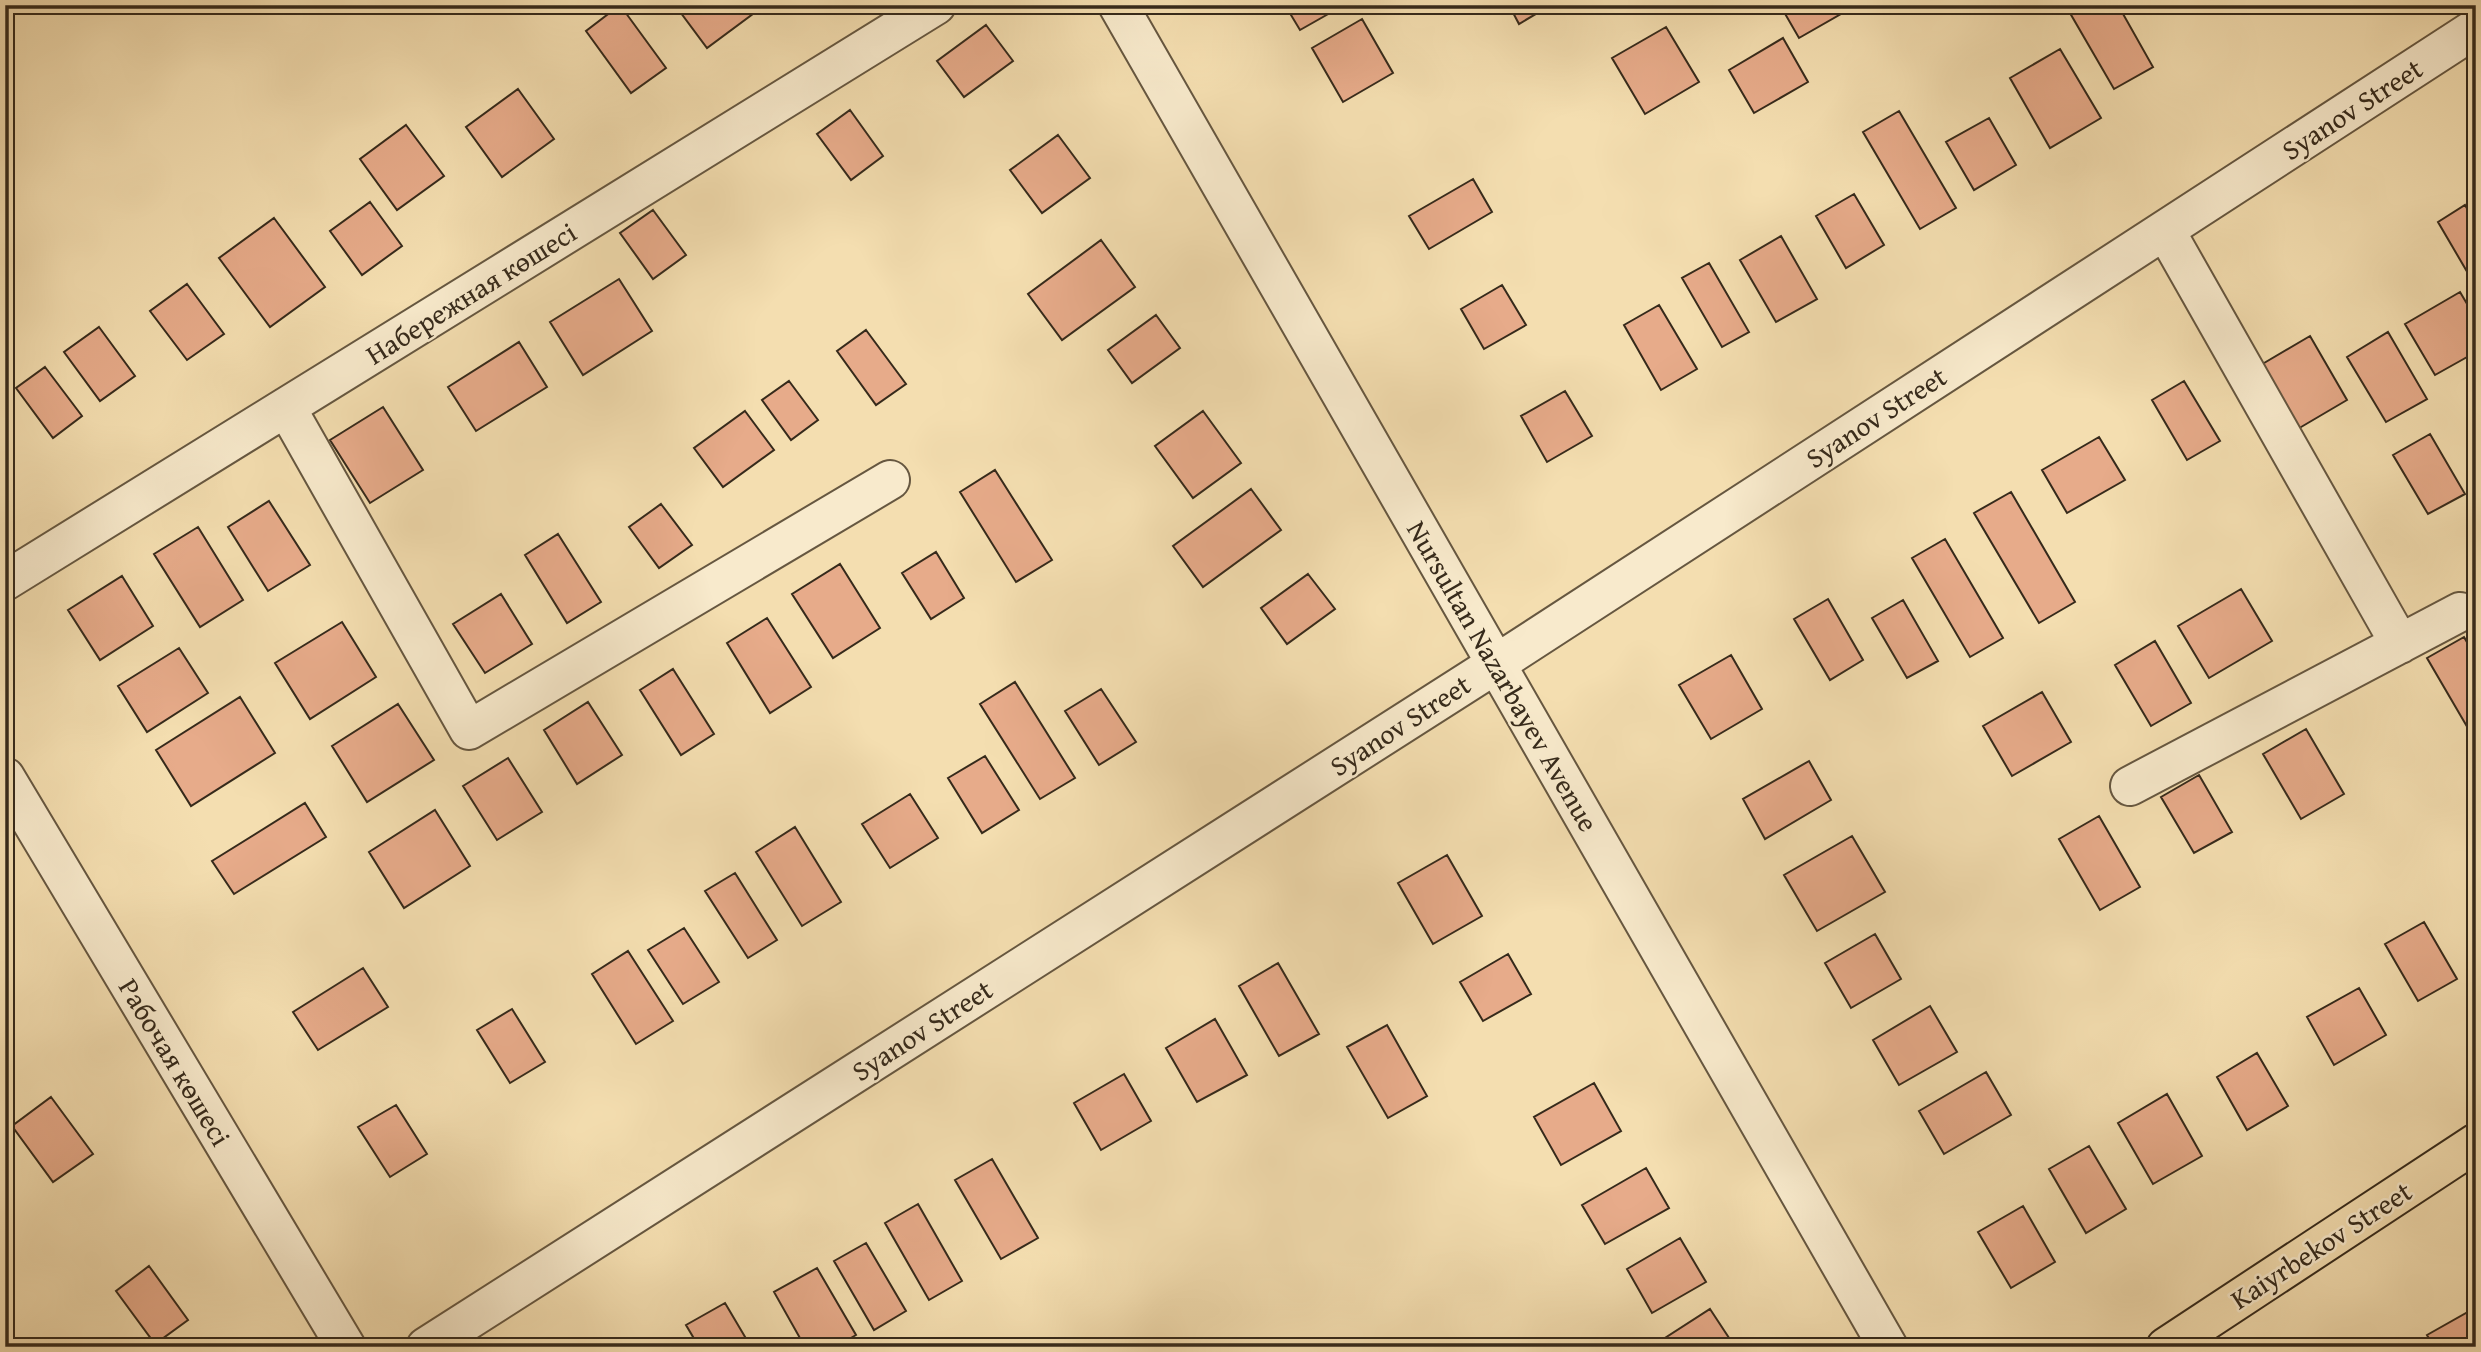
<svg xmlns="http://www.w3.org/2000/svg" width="2481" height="1352" font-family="'Gentium Book Plus',serif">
	<rect width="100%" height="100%" fill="#f4deb0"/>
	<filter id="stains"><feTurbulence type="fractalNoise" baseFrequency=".00286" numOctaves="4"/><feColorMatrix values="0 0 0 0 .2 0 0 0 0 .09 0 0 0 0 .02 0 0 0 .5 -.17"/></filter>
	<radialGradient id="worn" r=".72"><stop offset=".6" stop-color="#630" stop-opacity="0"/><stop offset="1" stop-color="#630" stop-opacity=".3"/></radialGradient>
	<path fill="#e7ab8a" stroke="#362a1b" stroke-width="2" d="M620,5L666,68L631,93L586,31Z
		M675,5H765L707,48Z
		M1285,5H1344L1300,30Z
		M1509,5H1551L1519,24Z
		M1780,5H1852L1853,7L1799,38Z
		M2084,5H2118L2153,67L2114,89L2070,13Z
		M1362,19L1393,73L1343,102L1312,48Z
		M986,25L1013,61L964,97L937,61Z
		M1666,27L1699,82L1645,114L1612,58Z
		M1783,38L1808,82L1754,113L1729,70Z
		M2060,49L2101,118L2050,148L2010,78Z
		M518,89L554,139L502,177L466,127Z
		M850,110L883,156L851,180L817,134Z
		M1899,111L1956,208L1920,229L1863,132Z
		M1989,118L2016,165L1974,190L1946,142Z
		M406,125L444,176L397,210L360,159Z
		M1058,135L1090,178L1042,213L1010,170Z
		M1473,179L1492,212L1429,249L1409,216Z
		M1854,194L1884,245L1846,268L1816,216Z
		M370,202L402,246L362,275L330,231Z
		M2465,205L2476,224V287L2438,222Z
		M653,210L686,255L653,279L620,233Z
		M274,218L325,287L270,327L219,258Z
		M1781,236L1817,299L1776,322L1740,260Z
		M1101,240L1135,287L1062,340L1028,294Z
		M1709,263L1749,332L1722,347L1682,278Z
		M619,279L652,331L583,375L550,322Z
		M187,284L224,334L187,360L150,311Z
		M1502,285L1526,325L1484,349L1461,309Z
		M2460,292L2476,319V352L2435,375L2405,324Z
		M1659,305L1697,369L1661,390L1624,325Z
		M1156,315L1180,348L1132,383L1108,350Z
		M99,327L135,376L100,401L64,352Z
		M866,330L906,384L876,405L837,351Z
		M2388,332L2427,399L2386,422L2347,357Z
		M2310,336L2347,400L2296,430L2259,366Z
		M519,342L547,387L476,431L448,387Z
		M45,367L82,416L53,438L16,388Z
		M789,381L818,420L791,440L762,400Z
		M2184,381L2220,441L2187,460L2152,400Z
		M1565,391L1592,436L1547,462L1521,416Z
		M383,407L423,470L370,503L330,440Z
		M745,411L774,450L723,487L694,448Z
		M1203,411L1241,463L1193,498L1155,446Z
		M2430,434L2465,494L2428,514L2393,455Z
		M2099,437L2125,480L2067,513L2042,470Z
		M995,470L1052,560L1016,582L960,492Z
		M1251,489L1281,530L1203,587L1173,546Z
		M2011,492L2075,602L2039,623L1974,513Z
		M269,501L310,565L268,591L228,527Z
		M661,504L692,545L659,568L629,527Z
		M198,527L243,600L200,627L154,554Z
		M558,534L601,602L567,623L525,555Z
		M1945,539L2003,638L1970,657L1912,558Z
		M936,552L964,598L931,619L902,573Z
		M840,564L880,628L833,658L792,594Z
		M1308,574L1335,609L1287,644L1261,608Z
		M122,576L153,626L100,660L68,610Z
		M2241,589L2272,641L2209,678L2178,626Z
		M501,594L532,644L485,673L453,624Z
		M1828,599L1863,660L1830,680L1794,619Z
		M1903,600L1938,661L1907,678L1872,618Z
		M767,618L811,687L770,713L727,643Z
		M342,622L376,677L310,719L275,663Z
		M2464,637L2476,658V727L2469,730L2427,658Z
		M2155,641L2191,703L2151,726L2115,665Z
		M179,648L208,693L147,732L118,686Z
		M1731,655L1762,709L1711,739L1679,685Z
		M673,669L714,734L681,755L640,690Z
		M1015,682L1075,778L1040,799L980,704Z
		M1101,689L1136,742L1099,765L1065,711Z
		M2042,692L2071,742L2012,776L1983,726Z
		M240,697L275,753L191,806L156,750Z
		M588,702L622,755L577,784L544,730Z
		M398,704L434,760L367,802L332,746Z
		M2306,729L2344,794L2301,819L2263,754Z
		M985,756L1019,810L982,833L948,778Z
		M508,758L542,812L497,840L463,786Z
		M1809,761L1831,800L1765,839L1743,799Z
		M2199,775L2232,832L2194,853L2161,797Z
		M910,794L938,838L890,868L862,824Z
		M305,803L326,837L234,894L212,861Z
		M435,810L470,866L404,908L369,852Z
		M2099,816L2140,887L2100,910L2059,839Z
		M795,827L841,902L802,926L756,852Z
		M1852,836L1885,892L1817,931L1784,875Z
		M1447,855L1482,916L1433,944L1398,883Z
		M735,873L777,940L748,958L705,891Z
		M2424,922L2457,979L2418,1001L2385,944Z
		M684,928L719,982L683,1004L648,950Z
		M1875,934L1901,979L1851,1008L1825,963Z
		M628,951L673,1021L636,1044L592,974Z
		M1508,954L1531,994L1483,1021L1460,982Z
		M1278,963L1319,1034L1279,1056L1239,986Z
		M363,968L388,1007L318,1050L293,1012Z
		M2359,988L2386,1035L2334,1065L2307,1017Z
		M1930,1006L1957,1052L1899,1085L1873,1040Z
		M512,1009L545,1062L510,1083L477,1030Z
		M1215,1019L1247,1075L1197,1102L1166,1048Z
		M1387,1025L1427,1096L1388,1118L1347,1047Z
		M2257,1053L2288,1106L2247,1130L2217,1077Z
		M1986,1072L2011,1115L1944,1154L1919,1111Z
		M1124,1074L1151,1121L1101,1150L1074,1103Z
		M1594,1083L1621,1131L1561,1165L1534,1117Z
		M2167,1094L2202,1156L2153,1184L2118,1123Z
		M51,1097L93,1154L53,1182L12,1126Z
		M396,1105L427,1154L390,1177L358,1127Z
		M2089,1146L2126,1209L2086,1233L2049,1169Z
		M992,1159L1038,1238L1001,1259L955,1180Z
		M1646,1168L1669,1208L1605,1244L1582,1205Z
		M918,1204L962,1281L929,1300L885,1223Z
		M2023,1206L2055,1262L2011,1288L1978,1232Z
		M1680,1238L1706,1282L1652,1313L1627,1269Z
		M866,1243L906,1311L874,1330L834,1261Z
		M149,1266L188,1320L155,1344L116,1291Z
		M817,1268L856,1335L835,1347H805L774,1292Z
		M725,1303L751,1347H699L686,1325Z
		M2475,1308L2476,1347H2434L2427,1335Z
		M1710,1309L1735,1347H1651Z"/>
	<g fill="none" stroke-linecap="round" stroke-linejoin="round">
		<g stroke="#665740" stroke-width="42">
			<path id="minor" d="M1118,5L1888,1347
				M2165,230L2400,644
				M286,407L469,730L890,480
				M5,581L936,5
				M5,777L346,1347
				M2130,786L2460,612
				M426,1347L1496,664L2476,28"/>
		</g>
		<g stroke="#362a1b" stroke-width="42">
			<path id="major" d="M2166,1347L2476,1143"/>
		</g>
		<use href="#minor" stroke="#f8eacc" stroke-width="38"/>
		<use href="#major" stroke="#f4deb0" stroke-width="38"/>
	</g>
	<g text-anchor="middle" stroke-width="5" stroke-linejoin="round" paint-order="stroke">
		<g font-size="28" fill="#362a1b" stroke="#f8eacc">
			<text transform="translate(2352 109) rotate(-33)" y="10">Syanov Street</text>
			<text transform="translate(471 293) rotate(-32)" y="10">Набережная көшесі</text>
			<text transform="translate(1876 417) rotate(-33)" y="10">Syanov Street</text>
			<text transform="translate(1503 676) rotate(60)" y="10">Nursultan Nazarbayev Avenue</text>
			<text transform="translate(1400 725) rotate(-33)" y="10">Syanov Street</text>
			<text transform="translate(922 1030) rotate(-33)" y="10">Syanov Street</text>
			<text transform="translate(175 1062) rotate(59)" y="10">Рабочая көшесі</text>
			<text transform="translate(2321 1245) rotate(-33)" y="10">Kaiyrbekov Street</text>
		</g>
	</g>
	<rect width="2481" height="1352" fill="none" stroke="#f4deb0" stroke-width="28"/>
	<rect x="7" y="7" width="2467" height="1338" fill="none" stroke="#362a1b" stroke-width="3.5"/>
	<rect x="14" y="14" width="2453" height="1324" fill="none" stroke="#362a1b" stroke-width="2"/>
	<rect width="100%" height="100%" filter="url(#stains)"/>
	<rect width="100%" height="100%" fill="url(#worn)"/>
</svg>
